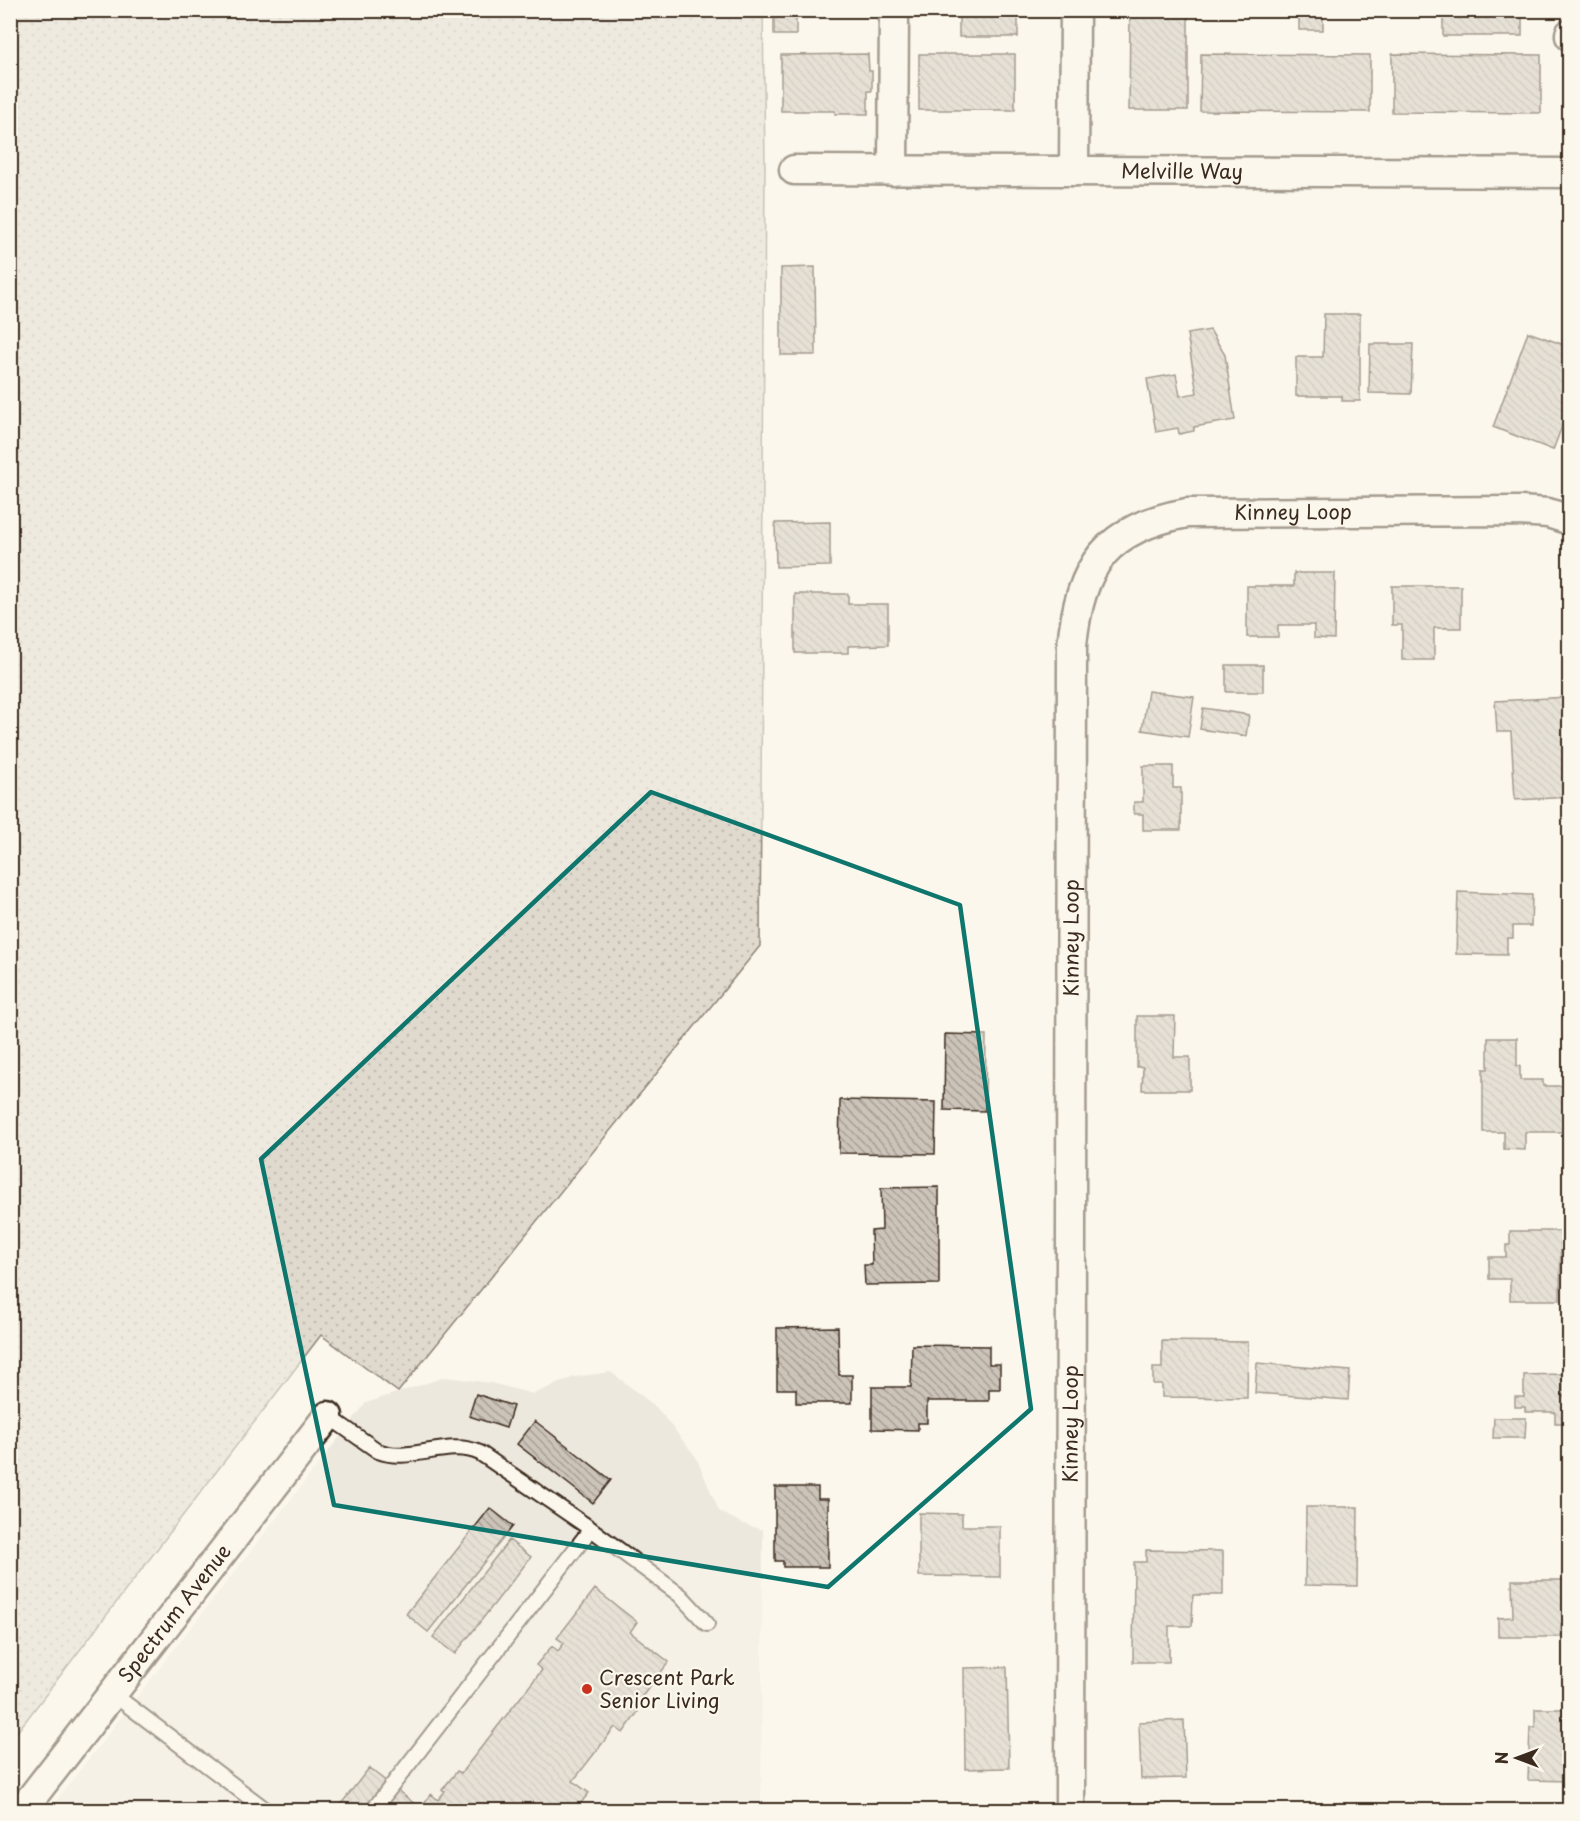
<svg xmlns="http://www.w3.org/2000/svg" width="1580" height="1821" font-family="'Playpen Sans',sans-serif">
	<defs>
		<pattern id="grass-dots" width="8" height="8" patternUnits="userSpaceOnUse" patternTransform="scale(1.5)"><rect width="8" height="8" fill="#dfd9ce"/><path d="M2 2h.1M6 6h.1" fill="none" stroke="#c0bab0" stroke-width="1.8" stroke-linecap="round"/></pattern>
		<pattern id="building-back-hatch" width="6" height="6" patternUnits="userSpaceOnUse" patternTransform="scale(1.5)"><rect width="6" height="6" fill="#ccc4b9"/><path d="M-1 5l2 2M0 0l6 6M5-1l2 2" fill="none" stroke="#a79f96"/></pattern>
	</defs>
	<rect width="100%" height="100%" fill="#fbf7ec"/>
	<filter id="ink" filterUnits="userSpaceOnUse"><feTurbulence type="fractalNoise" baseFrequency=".0167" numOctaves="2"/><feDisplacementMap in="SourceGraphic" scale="12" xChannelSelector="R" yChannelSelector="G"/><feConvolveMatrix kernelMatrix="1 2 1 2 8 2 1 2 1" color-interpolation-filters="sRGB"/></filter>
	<g filter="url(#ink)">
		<path fill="#ede8dd" d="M611,1372L656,1407L696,1457L719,1511L743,1524L763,1530L761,1810H49L366,1403L445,1377L491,1383L533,1394L574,1377Z"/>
		<path fill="url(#grass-dots)" stroke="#8d8276" stroke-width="1.5" d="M11,10L763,11L765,167L760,946L398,1392L321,1335L11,1740Z"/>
		<path fill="url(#building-back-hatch)" stroke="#3b2a1e" stroke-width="1.5" d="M774,10H796V35H774Z
			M959,10H1018V37H959Z
			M1130,10H1188V110H1129Z
			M1299,10H1323V30H1299Z
			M1443,10H1522V36H1443Z
			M868,54L869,71H872V91H868V114H835V111H781V55Z
			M919,54H1015V110H919Z
			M1201,54L1370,55V112L1200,111Z
			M1392,54L1541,55V113L1392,112Z
			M815,267L816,355H781V268Z
			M1324,314H1360V401H1342V396H1296V357H1323Z
			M1210,330L1225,355L1235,420L1194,427V431L1179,434L1178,428L1156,432L1147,379L1176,374L1180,396L1197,393L1187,334Z
			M1528,332L1570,347V405L1553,450L1493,427Z
			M1370,344H1413L1411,394L1369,393Z
			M830,522V566L776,567L775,523Z
			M1294,573H1335L1334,639L1314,638V625H1278V637H1247V586H1294Z
			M1392,586H1461V628H1434V660H1402V625H1392Z
			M795,594H848V604H888V645L848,646V653H795Z
			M1226,665H1263V692H1226Z
			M1148,691L1194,697L1188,737L1142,730Z
			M1568,697L1570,797L1515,800L1511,732H1497L1495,701Z
			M1203,708L1249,715L1246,736L1200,729Z
			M1143,766H1173V788H1181V830H1143V814H1134V802H1143Z
			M1458,892L1532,895L1531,926H1513V938H1507V955L1456,954Z
			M1137,1016H1175L1174,1057H1190V1090H1142L1143,1067H1137Z
			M945,1034L986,1035L985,1111L944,1110Z
			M1488,1038H1517V1066H1520V1080H1543V1086H1570V1132H1525V1150L1504,1149V1132H1483V1069H1488Z
			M840,1100L936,1102L935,1154L839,1153Z
			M939,1187V1284L865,1285L864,1265H872L871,1231L882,1230L881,1188Z
			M1510,1231H1561L1560,1300H1510V1279H1489V1257H1506V1245H1510Z
			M838,1327L839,1375H852V1403H796V1389H777V1328Z
			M1162,1341L1248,1342L1247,1398L1162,1397V1384H1153V1368H1162Z
			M912,1345L989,1346V1364H1000V1389H989V1401H927V1423H918V1430L872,1429V1387H911Z
			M1257,1363L1350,1371L1348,1400L1255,1393Z
			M1563,1374V1397H1570V1423H1555V1412H1525V1407H1515V1397H1524V1375Z
			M476,1394L513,1406L506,1428L469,1416Z
			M1494,1418H1526L1525,1438H1493Z
			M535,1421L611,1480L593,1503L517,1444Z
			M775,1487H818V1499H828V1567H783V1561H775Z
			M1306,1507H1358L1357,1586L1305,1585Z
			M490,1508L513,1526L428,1632L406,1614Z
			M919,1513L962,1514V1526H1000V1577L919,1576Z
			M509,1540L531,1557L455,1654L433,1637Z
			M1146,1550L1223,1551V1595H1193L1192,1626H1169V1662H1133L1134,1562H1146Z
			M1512,1580H1570V1624H1561V1637H1498V1618L1513,1617Z
			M595,1589L637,1622L630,1632L669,1662L633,1708L638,1712L623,1733L615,1727L573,1781L589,1793L575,1810H349L341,1804L369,1768L420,1808L431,1794L438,1800L445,1791L442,1790L457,1771L461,1773L542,1670L536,1665L552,1646L558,1651L564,1643L557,1638Z
			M1007,1667L1009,1768L965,1769L964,1668Z
			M1535,1709H1563L1562,1765H1570V1781L1528,1780L1530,1727H1535Z
			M1184,1720L1186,1778L1141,1779L1139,1722Z"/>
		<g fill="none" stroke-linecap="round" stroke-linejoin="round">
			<g stroke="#3b2a1e" stroke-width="18">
				<path id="service" d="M328,1416L378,1451C410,1464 448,1438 480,1453L591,1529L680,1595L707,1624
					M113,1694L266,1810
					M373,1810L591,1529"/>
			</g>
			<g stroke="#3b2a1e" stroke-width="33">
				<g id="minor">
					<path d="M1570,34V36"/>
					<path id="s1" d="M794,170L1570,173"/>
					<path d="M893,171L894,10"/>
					<path d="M1074,171L1075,10"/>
					<path id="s2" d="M22,1810L328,1416"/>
					<path id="s3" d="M1070,1810L1072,645C1080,565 1106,528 1187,513L1520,511L1548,513L1570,520"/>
				</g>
			</g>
			<use href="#service" stroke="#fbf7ec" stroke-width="14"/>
			<use href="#minor" stroke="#fbf7ec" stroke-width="28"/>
		</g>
	</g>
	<path d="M0 0H1580V1821H0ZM651,792L960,905L1031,1409L828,1587L334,1505L261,1159Z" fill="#fbf7ec" fill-opacity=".55" fill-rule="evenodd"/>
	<path fill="none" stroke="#0f766e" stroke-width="4.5" stroke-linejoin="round" d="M651,792L960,905L1031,1409L828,1587L334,1505L261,1159Z"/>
	<circle fill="#c8321e" stroke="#fbf7ec" stroke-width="2" cx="587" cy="1689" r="6"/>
	<g text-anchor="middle" stroke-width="4.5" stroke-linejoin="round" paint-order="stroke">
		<g font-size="20" fill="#3b2a1e" stroke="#fbf7ec">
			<text dy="7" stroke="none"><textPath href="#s1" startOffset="388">Melville Way</textPath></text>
			<text dy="7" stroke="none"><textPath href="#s3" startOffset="1464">Kinney Loop</textPath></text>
			<text dy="7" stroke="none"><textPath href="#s3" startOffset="872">Kinney Loop</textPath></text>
			<text dy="7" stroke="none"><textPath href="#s3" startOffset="386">Kinney Loop</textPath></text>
			<text dy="7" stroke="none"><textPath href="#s2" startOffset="249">Spectrum Avenue</textPath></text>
		</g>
		<g font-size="20" fill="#3b2a1e" stroke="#fbf7ec" text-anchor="start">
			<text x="599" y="1685">Crescent Park<tspan x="599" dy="23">Senior Living</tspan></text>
		</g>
	</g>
	<rect width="1580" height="1821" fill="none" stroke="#fbf7ec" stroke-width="36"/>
	<rect x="18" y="18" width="1544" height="1785" fill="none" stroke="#3b2a1e" stroke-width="2" filter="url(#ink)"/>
	<g transform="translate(1517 1758) rotate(270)" stroke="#fbf7ec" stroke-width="4.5" paint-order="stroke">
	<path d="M0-4.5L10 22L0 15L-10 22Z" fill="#3b2a1e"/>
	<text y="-9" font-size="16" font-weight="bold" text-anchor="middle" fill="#3b2a1e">N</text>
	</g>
</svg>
